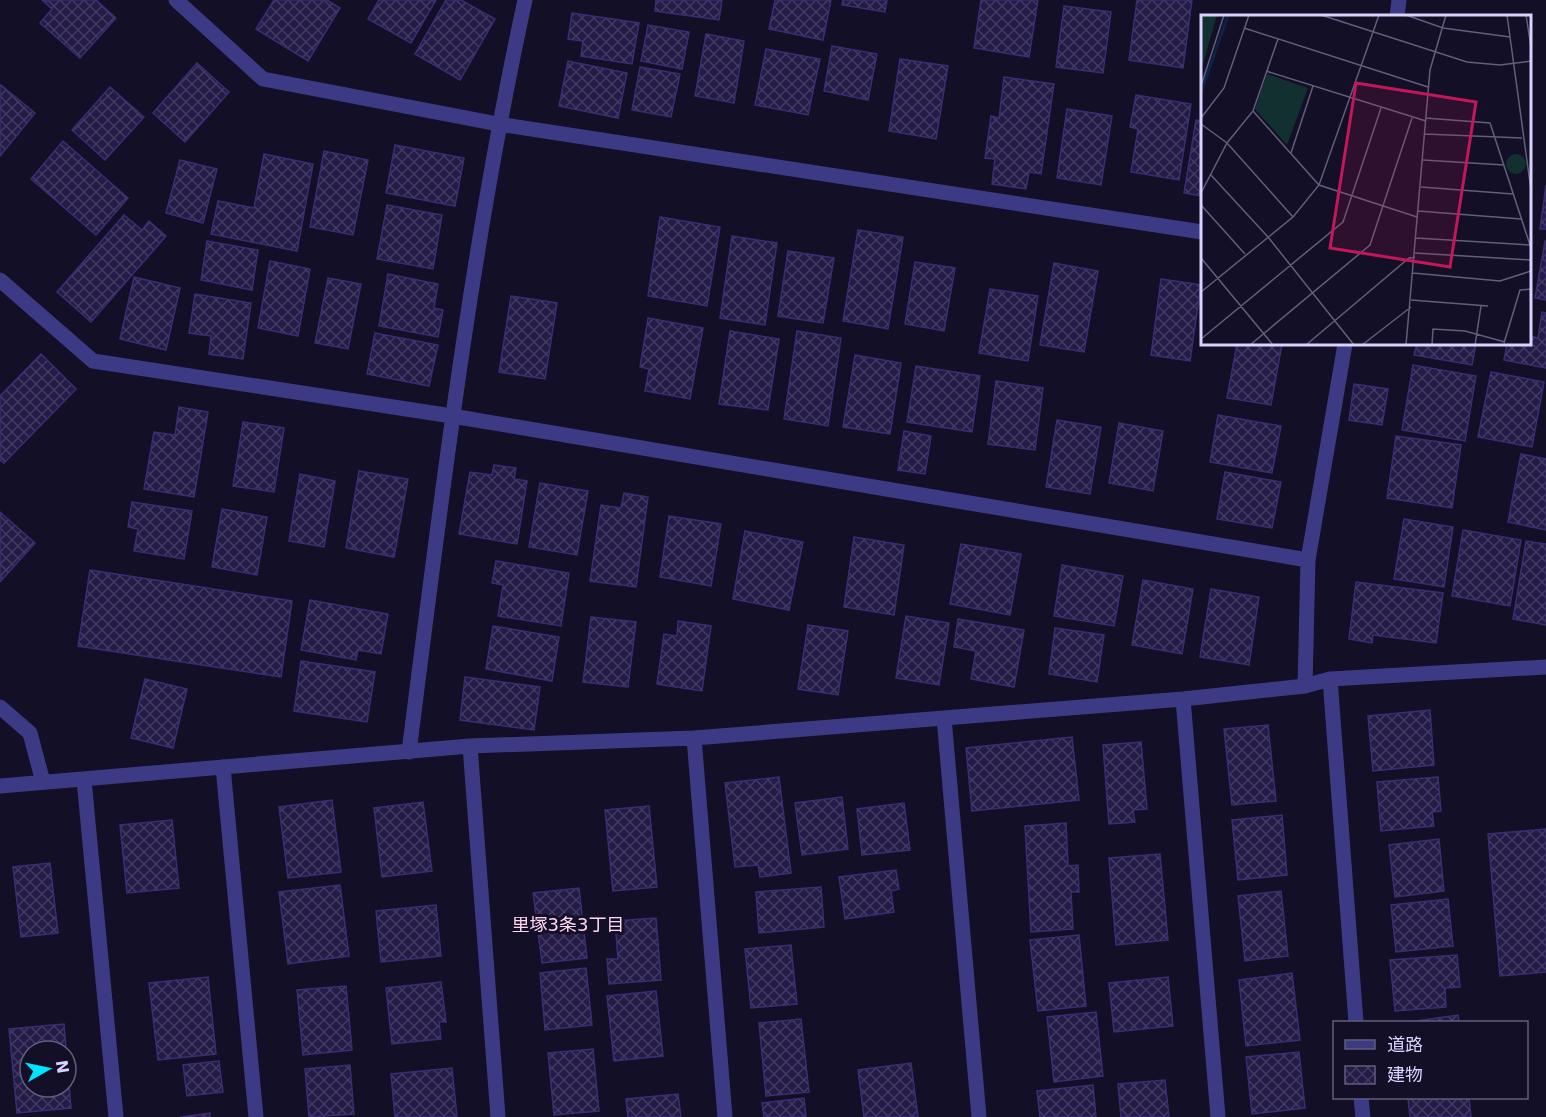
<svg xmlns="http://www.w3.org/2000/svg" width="1546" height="1117" font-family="'DejaVu Sans','Noto Sans JP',sans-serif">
	<defs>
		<pattern id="building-cross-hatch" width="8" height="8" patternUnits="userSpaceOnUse" patternTransform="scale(1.5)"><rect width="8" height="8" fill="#241b47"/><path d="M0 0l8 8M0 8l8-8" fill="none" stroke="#433b63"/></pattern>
	</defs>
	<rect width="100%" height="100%" fill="#130f26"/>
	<path fill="url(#building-cross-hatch)" stroke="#3b2d73" stroke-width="1.5" fill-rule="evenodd" d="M42,0H96L116,18L80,58L40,23L52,9Z
		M274,0H327L340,8L308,61L256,29Z
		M379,0H436L411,43L368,19Z
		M446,0H461L495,19L460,80L415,54Z
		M656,0H722L719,20L655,11Z
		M775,0H831L823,40L769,29Z
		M843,0H887L885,12L842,5Z
		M981,0H1038L1029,57L974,48Z
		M1137,0H1192L1183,68L1129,60Z
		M1064,6L1111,12L1103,73L1056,67Z
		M572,13L639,23L632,64L581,56L583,41L568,39Z
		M648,25L689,32L682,69L641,61Z
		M706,34L744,41L734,103L695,96Z
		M832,46L877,54L868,100L824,91Z
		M766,49L820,59L808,115L755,105Z
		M900,59L948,66L936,139L889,131Z
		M568,61L627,73L618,118L559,106Z
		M197,63L229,92L185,142L153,113Z
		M640,67L680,74L671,117L632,110Z
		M1004,77L1054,84L1041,174L1029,172L1026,189L992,184L995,159L985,158L991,116L999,118Z
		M1,85L35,113L0,156V87Z
		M110,87L144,117L105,160L72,130Z
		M1136,95L1191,104L1179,180L1131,172L1138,129L1130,127Z
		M1067,109L1112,116L1101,185L1057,178Z
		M1196,120L1202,121V196L1184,193Z
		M63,141L128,198L96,235L31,179Z
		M395,145L464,158L455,206L386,193Z
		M324,151L368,160L353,235L310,227Z
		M264,154L313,164L297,251L211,234L218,201L254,208Z
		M180,160L217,169L203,223L166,213Z
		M1546,185V229H1540Z
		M387,205L442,215L433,269L377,259Z
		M124,215L142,230L149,221L166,236L91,322L57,292Z
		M660,217L720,227L707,306L648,296Z
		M858,230L903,237L888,329L843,321Z
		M732,236L777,243L765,325L720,318Z
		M207,241L258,250L252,290L201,280Z
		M1545,241H1546V300L1535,298Z
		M788,251L834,258L823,323L778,316Z
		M270,261L310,269L298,336L258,328Z
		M915,262L955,268L944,331L905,324Z
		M1054,263L1098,271L1084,352L1040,345Z
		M388,274L438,284L434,308L443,310L438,337L379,326Z
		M134,277L180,288L166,350L120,339Z
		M328,278L361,284L348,349L315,343Z
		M1161,279L1201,285L1190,361L1151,355Z
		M990,289L1038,296L1028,361L979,353Z
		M195,294L251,303L243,359L209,354L211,336L189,333Z
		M511,296L557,303L545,379L499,372Z
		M1542,312L1546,313V368L1504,360L1507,344H1530V336L1538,338Z
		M648,318L703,328L690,399L645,391L649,369L640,367Z
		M730,331L779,339L768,410L719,404Z
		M797,331L841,338L828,426L784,419Z
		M375,333L438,345L429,386L367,374Z
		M1237,344H1282L1271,405L1227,398Z
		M1417,344H1476L1472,365L1414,355Z
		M41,354L76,389L4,463L0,460V396Z
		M855,355L901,363L890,434L843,427Z
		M1413,365L1476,376L1465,441L1402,430Z
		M916,366L980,376L972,432L907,422Z
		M1491,372L1544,382L1532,447L1478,437Z
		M996,381L1043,388L1035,450L988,444Z
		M1354,384L1388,389L1382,425L1349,420Z
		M179,407L208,412L194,497L144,489L154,432L175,435Z
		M1218,415L1281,426L1272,473L1210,462Z
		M1057,420L1101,427L1090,494L1046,487Z
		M243,422L284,428L274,492L233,486Z
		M1119,423L1163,431L1153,491L1109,483Z
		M904,431L931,436L925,474L898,470Z
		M1396,436L1461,445L1452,508L1387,498Z
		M1521,454L1546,459V530L1508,522Z
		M494,465L516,468L514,479L527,481L517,544L459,534L470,472L492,475Z
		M359,471L408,479L394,557L346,548Z
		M1225,472L1281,482L1272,528L1217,519Z
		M300,474L335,481L324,547L289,541Z
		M540,483L588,491L577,555L529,547Z
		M624,493L648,497L636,587L590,581L601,505L621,508Z
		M132,502L192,511L184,559L134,551L138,529L128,527Z
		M222,509L267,517L257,575L212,567Z
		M0,512L35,543L0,582Z
		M669,516L721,524L711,586L660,577Z
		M1404,519L1453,527L1444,587L1394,579Z
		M1463,530L1521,540L1510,606L1452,596Z
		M745,531L803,542L789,610L733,599Z
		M854,537L904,545L894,615L844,607Z
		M1526,541L1546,544V625L1513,619Z
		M961,544L1021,554L1010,615L950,604Z
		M496,561L569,573L561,626L498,616L503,585L492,583Z
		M1062,565L1123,576L1114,626L1054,616Z
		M90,570L292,601L281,677L78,646Z
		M1143,580L1193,589L1182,654L1132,645Z
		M1356,582L1443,593L1436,643L1373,635L1372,643L1349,639Z
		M1211,589L1259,597L1249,665L1200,657Z
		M310,600L388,614L381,654L358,650L356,660L301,650Z
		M906,616L949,623L939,685L896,678Z
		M591,617L636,622L628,687L583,682Z
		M958,619L1024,630L1014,687L971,679L976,651L954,647Z
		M678,621L711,626L702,691L657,684L664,634L677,636Z
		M808,625L848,631L838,695L798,689Z
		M493,626L559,637L552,681L486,669Z
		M1055,628L1104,635L1097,682L1049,674Z
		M301,661L375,672L367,722L294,711Z
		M465,677L540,687L534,730L460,720Z
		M145,679L187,689L173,748L131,738Z
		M1430,710L1434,765L1373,771L1368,716Z
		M1268,725L1276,801L1232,805L1224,729Z
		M1072,737L1079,800L972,811L966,748Z
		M1141,742L1147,809L1133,810L1135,822L1109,824L1103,745Z
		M779,777L791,873L760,877L758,865L735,867L725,783Z
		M1438,777L1441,811L1432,812L1434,826L1381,831L1377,782Z
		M842,797L848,849L802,855L795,803Z
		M332,800L341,872L288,878L279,807Z
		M423,802L432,871L382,877L374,808Z
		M904,803L910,850L862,855L857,809Z
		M649,806L657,887L613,891L605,810Z
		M1282,815L1287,875L1238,880L1232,820Z
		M172,820L179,888L127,893L120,825Z
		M1066,823L1068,866L1078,865L1079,892H1071L1073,929L1031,932L1025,826Z
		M1546,829V972L1500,976L1488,834Z
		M1439,839L1444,891L1395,897L1389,845Z
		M1160,854L1168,940L1116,945L1109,858Z
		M50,863L58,933L21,937L13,867Z
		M896,870L899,889L891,891L894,912L845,919L839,877Z
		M340,885L349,956L288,964L279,892Z
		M821,887L824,927L759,933L756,892Z
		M579,888L587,958L542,963L533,893Z
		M1281,891L1288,956L1245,961L1238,896Z
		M1448,899L1453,946L1396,952L1391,905Z
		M436,905L441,956L381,962L376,911Z
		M656,918L661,980L609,984L607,959H618L615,921Z
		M1079,935L1086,1006L1038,1011L1030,940Z
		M791,945L797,1004L751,1008L745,949Z
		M1457,955L1460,987L1445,988L1446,1007L1395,1011L1390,960Z
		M586,968L592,1025L545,1030L540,973Z
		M1292,973L1300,1040L1246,1046L1239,980Z
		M208,977L216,1054L158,1060L149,983Z
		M1168,977L1173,1026L1114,1032L1109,983Z
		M441,982L446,1022H439L441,1039L392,1044L386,988Z
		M346,986L352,1050L303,1055L297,990Z
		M656,991L663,1056L614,1061L607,996Z
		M1096,1012L1103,1076L1054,1082L1047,1017Z
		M1458,1015L1459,1022H1409Z
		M801,1019L809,1092L766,1096L759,1023Z
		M64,1024L71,1108L17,1113L9,1029ZM30,1051H66V1087H30Z
		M593,1049L599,1111L554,1115L548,1053Z
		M1299,1052L1305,1108L1252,1114L1246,1057Z
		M219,1061L223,1092L187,1096L183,1065Z
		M911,1063L918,1117H864L858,1070Z
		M350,1065L354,1114L309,1117L305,1069Z
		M452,1068L457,1117H395L391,1074Z
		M1165,1080L1169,1117H1121L1118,1084Z
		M1093,1085L1096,1117H1040L1037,1091Z
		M678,1094L681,1117H628L626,1099Z
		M804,1098L806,1117H764L762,1103Z
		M1408,1098H1469L1471,1117H1410Z
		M210,1113V1117H180Z"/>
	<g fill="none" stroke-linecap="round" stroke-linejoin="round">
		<path stroke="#3d3a85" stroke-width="15" d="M176,0L263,79L498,124L1202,232
			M1397,16L1399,0
			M0,280L93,361L452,416L1308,560
			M1330,679L1356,1022
			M1305,686L1308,560L1345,344
			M1183,699L1218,1117
			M0,707L30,733L43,782
			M944,718L979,1117
			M694,738L725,1117
			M470,746L498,1117
			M409,752C441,500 471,248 525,0
			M223,767L256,1117
			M84,780L116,1117
			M0,786L470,746L694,738L944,718L1183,699L1305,686L1330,679L1546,667
			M1361,1098L1363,1117"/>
	</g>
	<g text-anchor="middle" stroke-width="6" stroke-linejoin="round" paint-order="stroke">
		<g font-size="18" fill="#ffd6f0" stroke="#130f26">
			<text x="568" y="931">里塚3条3丁目</text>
		</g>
	</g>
	<g transform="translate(1201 15)">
		<rect width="330" height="330" fill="#130f26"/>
		<path d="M66,59L107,73L86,130L54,94ZM305 149a10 10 0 1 1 20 0a10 10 0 1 1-20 0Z" fill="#12302f"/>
		<path d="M0,0H16L0,56Z" fill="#12302f"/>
		<path fill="none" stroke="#0c2248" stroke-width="3" d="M0,78L27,0"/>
		<path fill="none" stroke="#625e7d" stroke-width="1.5" d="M120,0L266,47L299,50L330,46M205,0L242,13L309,22M306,0L330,175M325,0L330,32M43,13L227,72M65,56L225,106M0,71L23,0M52,96L118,170L216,202M0,103L23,73L48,0M224,103L289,108L330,233M0,109L26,128L92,202M224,119L321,123M90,138L112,71M222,145L303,150M9,159L67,222L153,330M220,172L312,179M0,178L26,128L52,96L77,24M0,190L44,239M217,196L320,204M215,223L329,230M214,238L330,245M0,243L72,330M212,258L299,266L330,256M0,277L92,202L118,170L178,0M210,285L287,291M0,324L142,207L180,93M303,328L319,275L330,274M49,330L169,230L211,103M105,330L208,243L214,242M161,330L210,292M205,330L229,55L245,0M231,330L232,314L264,316L304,327M274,330L280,291"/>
		<path fill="#c2185b" fill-opacity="0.15" stroke="#c2185b" stroke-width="3" d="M155,68L275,87L249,252L129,233Z"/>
		<rect width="330" height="330" fill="none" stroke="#d9d4ff" stroke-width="3"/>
	</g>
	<rect x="1333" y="1021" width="195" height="78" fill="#130f26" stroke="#625e7d" stroke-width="1.5"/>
	<rect x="1345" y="1040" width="30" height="9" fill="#3d3a85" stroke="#625e7d" stroke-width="1.5"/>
	<text x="1387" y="1051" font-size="18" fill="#d9d4ff">道路</text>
	<rect x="1345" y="1066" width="30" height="18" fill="url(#building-cross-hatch)" stroke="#625e7d" stroke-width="1.5"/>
	<text x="1387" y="1081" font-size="18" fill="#d9d4ff">建物</text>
	<g transform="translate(48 1069) rotate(81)"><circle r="28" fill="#130f26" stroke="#625e7d" stroke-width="1.5"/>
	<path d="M0-4.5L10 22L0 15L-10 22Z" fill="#00e5ff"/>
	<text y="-9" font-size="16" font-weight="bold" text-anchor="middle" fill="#d9d4ff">N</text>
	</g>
</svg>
